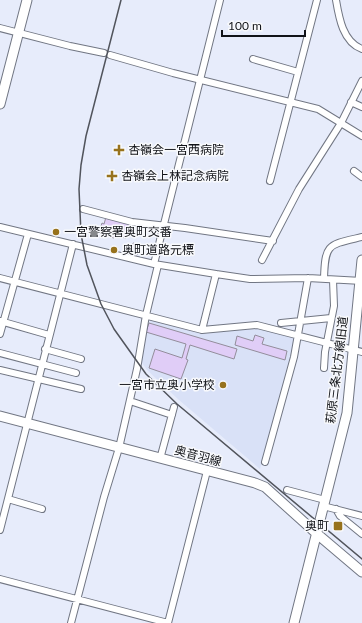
<svg xmlns="http://www.w3.org/2000/svg" width="362" height="623" font-family="Lato,'Noto Sans JP',sans-serif">
	<rect width="100%" height="100%" fill="#e7ecfb"/>
	<path fill="#d9e1f7" d="M152,320L202,334L260,328L296,337L291,360L260,469L179,400L147,370L140,360L148,323Z"/>
	<path fill="#e0cdf7" stroke="#938d9b" d="M106,217L130,224L126,238L115,236L114,238L110,237L111,235L99,232L102,223L104,224Z
		M133,243L140,245L137,255L125,252L127,246L132,247Z
		M149,323L237,349L234,359L190,345L186,359L188,360L181,379L149,368L155,349L182,358L186,344L146,332Z
		M255,335L264,338L262,344L287,351L285,360L235,345L237,336L253,341Z"/>
	<g fill="none" stroke-linecap="round" stroke-linejoin="round">
		<g stroke="#717683" stroke-width="8">
			<path id="street" d="M336,0C339,18 343,42 362,49
				M0,28L70,46L104,53
				M110,55L173,73L318,109L362,136
				M253,59L298,72
				M351,102L362,107
				M354,171L362,177
				M270,181L317,0
				M83,209L132,222L185,228L273,241
				M0,227L154,264L216,274L250,279L308,278L362,281
				M262,260L299,189L341,123L362,81
				M154,264L220,0
				M0,278L202,330L257,325L362,352
				M324,279C325,243 328,245 362,237
				M0,321L49,335
				M281,323L331,318
				M202,330L216,274
				M0,334L28,234
				M45,349L81,359
				M0,353L76,373
				M324,368L325,352L334,306L333,280
				M0,370L81,389
				M130,401L172,415
				M160,459L174,407
				M265,462L294,357L308,278
				M287,490L325,500
				M8,499L42,509
				M323,506L362,516
				M336,509L340,516L362,534
				M0,530L73,244
				M0,579L168,623
				M71,623L104,497L119,448L137,369L146,315L158,265
				M168,623L207,471"/>
		</g>
		<g stroke="#717683" stroke-width="11">
			<path id="secondary" d="M0,104L27,0
				M0,416L255,483L265,487L316,533L362,572
				M294,623L347,413L362,260"/>
		</g>
		<use href="#street" stroke="#fff" stroke-width="6"/>
		<use href="#secondary" stroke="#fff" stroke-width="9"/>
		<path stroke="#51545c" stroke-width="1.5" d="M121,0L86,136L81,165L79,189L81,234L87,265L101,304L114,329L146,374L177,404L362,559"/>
	</g>
	<g fill="#97721c" stroke="#f8f9fc" stroke-width="1.5">
		<path d="M117 144h4v4h4v4h-4v4h-4v-4h-4v-4h4z"/>
		<path d="M110 170h4v4h4v4h-4v4h-4v-4h-4v-4h4z"/>
		<circle cx="56" cy="232" r="4"/>
		<circle cx="114" cy="250" r="4"/>
		<circle cx="223" cy="385" r="4"/>
		<rect x="333" y="521" width="10" height="10" rx="2"/>
	</g>
	<g text-anchor="middle" stroke-width="3" stroke-linejoin="round" paint-order="stroke">
		<g font-size="12" fill="#111318" stroke="#f8f9fc" text-anchor="start">
			<text x="128" y="154">杏嶺会一宮西病院</text>
			<text x="121" y="180">杏嶺会上林記念病院</text>
			<text x="64" y="236">一宮警察署奥町交番</text>
			<text x="122" y="254">奥町道路元標</text>
			<text x="215" y="389" text-anchor="end">一宮市立奥小学校</text>
			<text x="329" y="530" text-anchor="end">奥町</text>
		</g>
		<g font-size="12" fill="#111318" stroke="#f8f9fc">
			<text transform="translate(337 370) rotate(-83)" y="4">萩原三条北方線旧道</text>
			<text transform="translate(198 456) rotate(15)" y="4">奥音羽線</text>
		</g>
	</g>
	<path d="M222 30v6h83v-6" fill="none" stroke="#111318" stroke-width="2"/>
	<text x="228" y="30" font-size="12" fill="#111318" stroke="#f8f9fc" stroke-width="3" paint-order="stroke">100 m</text>
</svg>
